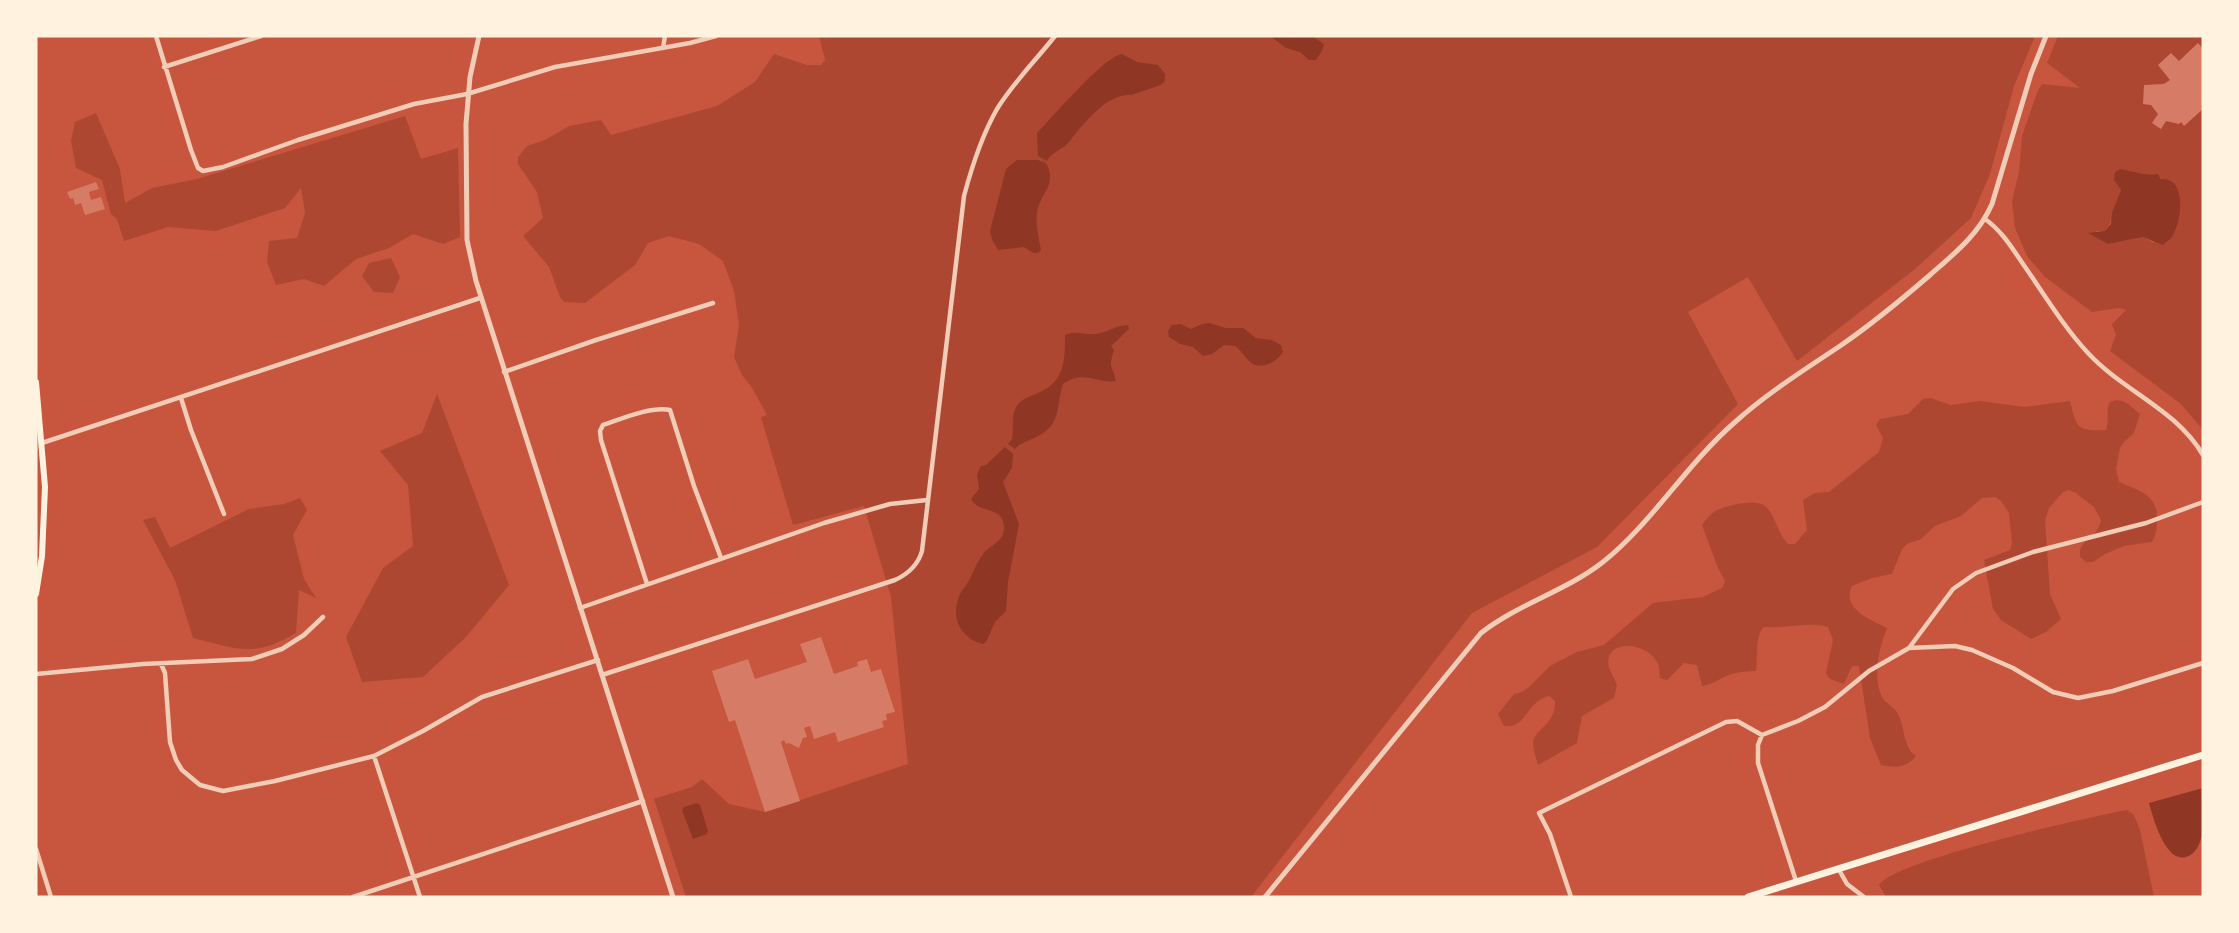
<svg xmlns="http://www.w3.org/2000/svg" width="2239" height="933" font-family="'Sofia Sans Condensed',sans-serif">
	<rect width="100%" height="100%" fill="#c8553d"/>
	<path fill="#ae4732" fill-rule="evenodd" d="M819,36H2035L2014,86L1990,174L1971,218L1915,269L1797,361L1748,277L1688,312L1738,404L1597,547L1472,613L1251,897H686L654,799L692,787L702,779L729,804L765,812L908,764L891,597L864,506L793,525L761,417L767,415L751,386L742,375L734,357L739,325L734,291L723,261L699,244L669,236L648,243L635,265L585,303L564,302L560,297L549,267L523,236L543,218L537,192L518,164V157L527,146L545,140L569,126L601,120L611,135L717,106L755,82L774,54L807,65H821L825,60Z
		M2058,36H2203V430L2181,404L2110,351L2116,335L2112,324L2126,310L2119,308L2092,312L2045,277L2027,256L2015,228L2012,201L2019,172L2022,136L2038,90L2042,84L2080,88L2047,63ZM2120,169C2132,171 2146,176 2158,174L2162,179L2154,243L2143,237L2108,244L2095,231H2105C2112,224 2118,201 2121,190L2114,180Z
		M96,113L120,169L125,203L152,188L197,179L405,116L421,159L458,148L460,237L443,244L413,234L389,248L356,259L324,286L304,279L276,285L267,262L269,241L297,238L305,213L301,188L285,208L216,231L168,227L124,241L117,219L111,214L102,180L76,168L71,141L75,122Z
		M391,258L400,277L393,293L374,292L362,276L369,263Z
		M437,394L509,585L466,637L423,677L362,682L346,637L383,568L413,546L408,485L380,451L422,433Z
		M1930,398L1951,405L1980,401L2025,407L2070,401C2077,429 2077,431 2106,430C2110,420 2105,411 2110,402C2123,396 2130,406 2140,414L2134,433L2124,442L2120,448L2116,469L2119,482C2142,492 2159,495 2157,523C2156,531 2156,535 2152,542L2124,546L2105,554L2093,562H2086L2080,557C2079,543 2087,542 2095,533C2098,530 2100,524 2101,520L2094,507L2076,493L2069,490L2063,492L2049,508L2045,521L2050,594L2061,619L2046,632L2031,639L2001,620L1993,609L1984,560L2010,550L2012,543L2009,513L2001,501L1995,497L1982,498L1961,516L1935,526L1921,539L1907,544L1902,549L1892,574L1872,578L1852,586C1841,609 1871,620 1887,628C1879,649 1872,675 1882,697C1886,704 1895,707 1898,714C1905,727 1903,748 1916,756C1907,768 1894,768 1881,765L1870,738L1859,666H1852L1844,684L1830,679L1826,673L1833,640L1828,627C1811,621 1784,629 1764,627C1755,634 1758,658 1756,671C1746,671 1736,672 1726,676C1718,680 1711,685 1702,686L1697,665L1684,663L1667,680L1660,678C1659,674 1660,668 1658,664C1649,642 1602,637 1609,668C1611,673 1615,680 1617,685L1614,698L1582,716L1577,743L1538,765C1536,758 1533,749 1533,742C1535,728 1556,725 1555,701L1549,696C1526,701 1527,729 1504,726L1498,714L1514,694L1522,692L1529,687L1550,666L1577,652L1604,645L1653,603L1703,597L1722,588L1725,581L1718,568L1702,525C1706,519 1713,511 1720,509C1731,505 1756,498 1766,507C1776,517 1778,534 1788,544H1795L1807,530L1803,500L1815,493L1829,492L1879,452L1883,438L1876,425L1880,419L1908,414L1923,399Z
		M300,498L307,510L293,535L304,579L316,598L299,590L296,633C253,658 238,649 193,638L175,580L143,520L155,517L170,548L249,509L284,504Z
		M2127,810L2134,815L2140,830L2154,897H1886L1879,885C1896,860 2089,817 2127,810Z"/>
	<path fill="#8f3625" d="M1270,36H1312L1324,44L1322,51L1316,60H1309L1300,52L1286,48Z
		M1122,54L1137,62L1158,65L1165,74V81L1161,85L1131,95C1106,93 1082,126 1068,143C1062,150 1051,152 1047,161L1038,156L1037,133C1053,117 1103,57 1122,54Z
		M1017,160H1038L1046,163C1058,185 1041,191 1037,212C1035,223 1039,238 1041,250L1038,253H1033L1024,247L998,250L992,240L990,231L1006,169Z
		M2120,169C2132,171 2146,176 2158,174L2161,179C2187,177 2182,220 2173,235C2171,239 2166,242 2163,245L2143,237L2108,244L2088,233L2105,231L2111,224L2112,213L2121,190L2114,180L2115,172Z
		M1209,323L1226,328H1243L1256,338L1272,340L1281,345L1283,352C1277,362 1259,372 1249,361C1244,356 1241,350 1235,346L1224,345L1212,354L1203,356L1193,347L1180,344L1169,337L1168,331L1172,325L1180,324L1191,329L1202,324Z
		M1128,325L1129,329L1111,346L1114,350C1108,370 1112,363 1116,381C1096,384 1085,369 1063,384C1056,404 1062,423 1040,435C1032,440 1021,442 1015,449L1008,444L1012,439C1014,428 1011,417 1016,407C1022,397 1031,397 1040,392C1065,381 1065,359 1065,335C1076,330 1083,335 1094,334C1106,334 1115,325 1128,325Z
		M1005,447L1013,454L1012,468L1003,482L1019,524L1008,582L1006,611L995,622L986,642L983,644C959,638 950,616 960,594C962,590 966,586 968,582C973,573 977,562 983,554C991,544 1005,542 1004,526C1002,505 978,514 971,499L979,489L977,474L981,466L986,465Z
		M2203,788C2203,802 2206,822 2202,835C2200,844 2195,855 2186,857C2165,863 2153,817 2149,803Z
		M697,803L700,805L708,831L707,834L693,839L682,810L684,807Z"/>
	<path fill="#d67c66" d="M2198,43L2203,49V105L2201,106L2203,109L2184,126L2181,122L2179,124L2166,121L2161,129L2152,123L2158,114L2151,105L2143,104L2144,85L2164,84L2170,80L2158,65L2171,53L2179,61Z
		M96,182L99,189L89,192L91,200L101,197L105,209L85,215L81,203L75,205L73,198L70,199L67,192Z
		M821,637L834,674L858,666L857,662L867,659L871,672L881,669L895,712L886,714L887,720L882,721L884,727L838,742L835,732L814,739L810,726L804,728L807,737L803,738L799,748L789,743L786,744L784,740L781,742L800,801L765,812L735,720L729,722L712,671L748,659L755,679L807,662L800,644Z"/>
	<g fill="none" stroke-linecap="round" stroke-linejoin="round">
		<path stroke="#f1ccb7" stroke-width="4.5" d="M156,36L191,150L198,168L203,171L223,167L298,140L414,104L467,94L555,67L690,43L716,36
			M663,48L665,36
			M164,67L261,36
			M1985,219C2002,231 2012,248 2023,264C2044,294 2063,326 2088,353C2123,391 2176,409 2203,455
			M504,372L596,340L713,303
			M181,398L191,430L224,514
			M42,443L480,298
			M647,584L601,440L600,431L603,425C621,419 651,406 670,410L694,486L721,558
			M580,608L824,523L890,504L927,500
			M1909,648L1953,589L1976,573L2033,552L2146,523L2203,502
			M161,664L165,673L170,742L176,760L182,770L200,785L223,791L275,781L374,756L423,731L482,697L598,660
			M36,674L143,664L252,659L282,649L304,635L323,617
			M602,675L895,580C908,574 918,565 922,551L964,196C972,166 981,137 997,109C1013,83 1036,60 1055,36
			M1762,735L1798,721L1825,707L1869,671L1909,648L1955,646L1972,650L2013,668L2053,692L2078,698L2113,691L2203,663
			M1762,735L1758,745V763L1796,881
			M374,756L420,897
			M36,849L51,897
			M1838,868L1847,884L1864,897
			M353,897L643,801
			M1571,897L1550,834L1539,813L1726,722L1737,721L1762,735"/>
		<path stroke="#f1ccb7" stroke-width="5" d="M479,36L470,77L466,124L467,240L476,281L673,897
			M1265,897L1481,633C1518,604 1566,591 1603,562C1651,524 1686,465 1734,423C1766,394 1804,370 1840,346C1872,324 1901,300 1930,275C1954,254 1979,234 1992,204L2031,74L2046,36"/>
		<path stroke="#fff3e0" stroke-width="6" d="M36,382L45,487L42,556L36,594"/>
		<path stroke="#fff3e0" stroke-width="7" d="M1748,897L2203,755"/>
	</g>
	<rect width="2239" height="933" fill="none" stroke="#fff3e0" stroke-width="75"/>
</svg>
